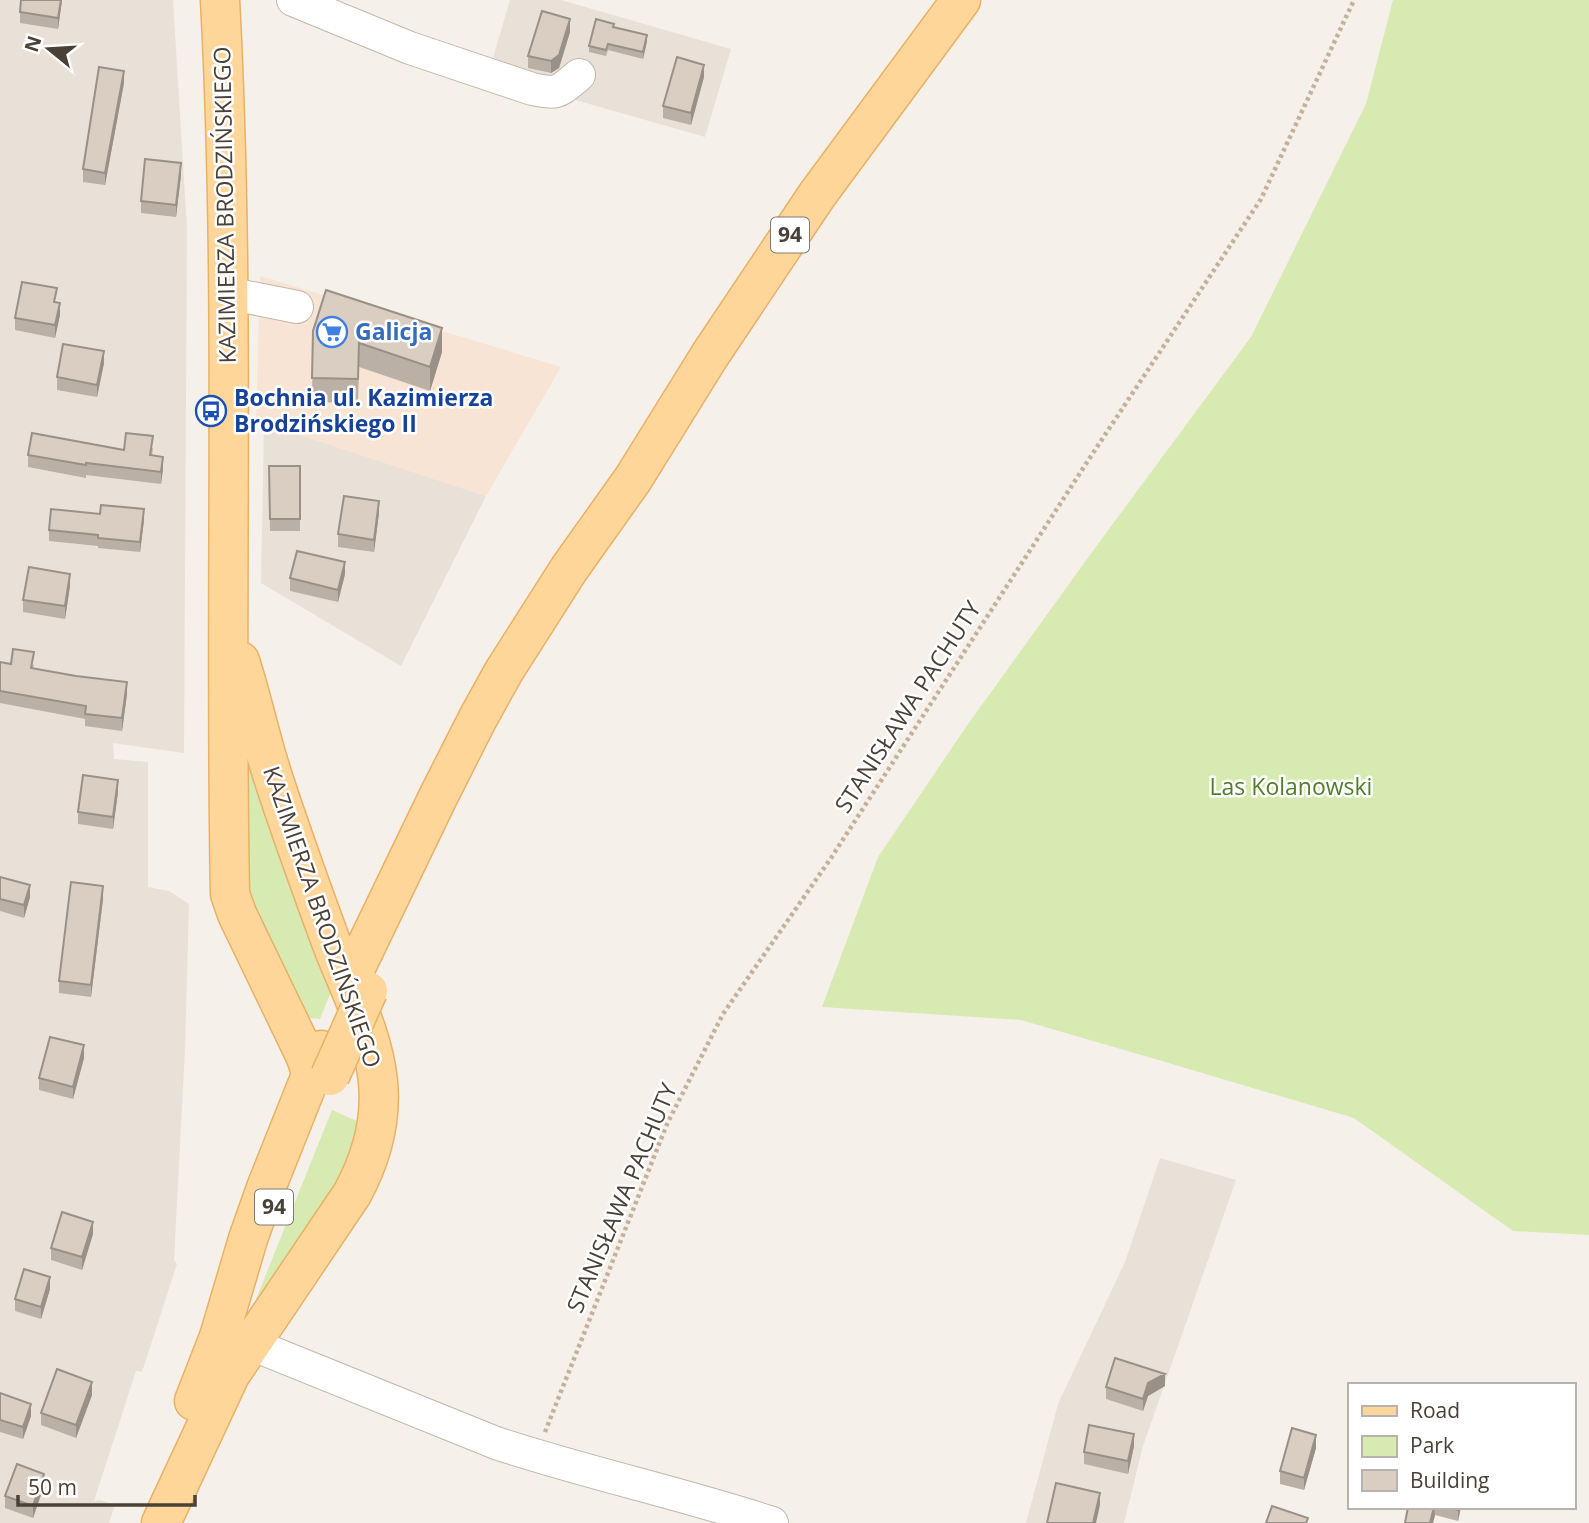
<svg xmlns="http://www.w3.org/2000/svg" width="1589" height="1523" font-family="'Open Sans',sans-serif">
	<rect width="100%" height="100%" fill="#f5f0e9"/>
	<path fill="#e9e1d7" d="M0,0H173L187,228L184,753L113,743L114,759L148,762V887L169,891L189,904L185,1050L174,1260L177,1264L142,1372L136,1371L94,1501L100,1500L115,1505L109,1523H0Z
		M510,0H561L731,49L705,137L488,75Z
		M264,423L486,496L401,666L261,583Z
		M1160,1158L1236,1180L1143,1446L1124,1523H1026L1058,1404L1125,1262Z"/>
	<path fill="#f7e4d5" d="M260,276L561,367L486,496L256,421Z"/>
	<path fill="#d7eab1" d="M1393,0H1589V1235L1513,1231L1354,1118L1162,1061L1021,1020L822,1007L878,857L966,727L1095,548L1251,337L1366,104Z
		M241,713L335,982L320,1019L310,1018L294,999L246,889Z
		M332,1110L359,1122L355,1154L232,1359Z"/>
	<g fill="none" stroke-linecap="round" stroke-linejoin="round">
		<g stroke="#c1b7ab" stroke-width="34">
			<path id="minor" d="M293,0L410,48L532,89C559,95 558,92 579,75
				M227,293L297,307
				M251,1344L496,1443C587,1473 681,1493 772,1523"/>
		</g>
		<g stroke="#e8b165" stroke-width="41">
			<path id="major" d="M220,0C236,298 224,596 230,894L237,914L305,1055L311,1072
				M357,965L438,797L478,718L504,671L527,635L569,569L633,479L710,355L817,195L961,0
				M194,1401L219,1337L248,1239L266,1188L321,1050
				M161,1523L230,1375L352,1194C371,1159 382,1123 378,1082C373,1029 344,980 327,931C308,879 289,827 272,774C260,737 252,698 240,661"/>
		</g>
		<path stroke="#c3b19c" stroke-width="4.5" stroke-dasharray="3.5 3.5" stroke-linecap="butt" d="M545,1432L667,1124L723,1014L831,858L1093,453L1261,199L1354,0"/>
		<use href="#minor" stroke="#fff" stroke-width="32"/>
		<use href="#major" stroke="#ffd699" stroke-width="38"/>
		<g stroke="#e8b165" stroke-width="41" stroke-linecap="butt">
			<path id="major-bridge" d="M330,1076L368,991"/>
		</g>
		<use href="#major-bridge" stroke="#ffd699" stroke-width="38"/>
	</g>
	<path fill="#bbb0a6" d="M62,0L58,29L20,23V12Z
		M614,27L647,41L643,59L608,50L606,56L589,52V46Z
		M570,32L559,68L551,73L528,68V56Z
		M704,77L691,125L663,118V106Z
		M124,83L105,185L83,182V169Z
		M181,175L176,217L141,213V201Z
		M56,303L60,315L55,338L15,330V318Z
		M313,331L442,352L430,391L359,367L358,403L312,402Z
		M104,363L97,397L57,390V377Z
		M153,448L152,455L163,469L161,484L86,475V478L28,467V455Z
		M269,466H300V531H270Z
		M379,513L374,552L338,547V534Z
		M144,520L140,552L98,548V546L49,541V530Z
		M345,574L338,602L290,591V578Z
		M70,586L65,619L23,612V600Z
		M0,662L11,664L34,665L33,668L127,694L122,731L85,726V719L0,703Z
		M118,792L113,829L78,824V812Z
		M0,877L30,897L24,918L0,911Z
		M103,899L91,997L59,993V981Z
		M84,1058L73,1099L39,1090V1078Z
		M93,1234L82,1270L51,1260V1248Z
		M50,1289L41,1319L15,1311V1299Z
		M1165,1386L1148,1396L1143,1411L1106,1399V1387Z
		M0,1393L31,1416L23,1439L0,1432Z
		M92,1395L76,1438L41,1425V1413Z
		M1134,1446L1128,1474L1084,1464V1452Z
		M1316,1448L1304,1490L1280,1484V1471Z
		M44,1486L33,1518L5,1508V1496Z
		M1405,1507H1461L1458,1521L1435,1515L1433,1523H1405L1408,1508Z"/>
	<path fill="#999087" d="M61,0H62L58,29V18Z
		M570,19V32L559,68L551,73V61Z
		M647,35V41L643,59V52Z
		M704,65V77L691,125V113Z
		M124,71V83L105,185V173Z
		M181,163V175L176,217V205Z
		M60,303V315L55,338V325Z
		M442,328V352L430,391V367Z
		M104,351V363L97,397V385Z
		M163,457V469L161,484V472Z
		M379,501V513L374,552V540Z
		M144,509V520L140,552V542Z
		M345,562V574L338,602V590Z
		M70,574V586L65,619V606Z
		M127,682V694L122,731V718Z
		M118,780V792L113,829V817Z
		M30,885V897L24,918V905Z
		M103,886V899L91,997V985Z
		M84,1045V1058L73,1099V1087Z
		M93,1222V1234L82,1270V1257Z
		M50,1277V1289L41,1319V1307Z
		M1165,1374V1386L1148,1396L1143,1411V1399L1148,1383Z
		M92,1382V1395L76,1438V1425Z
		M31,1404V1416L23,1439V1427Z
		M1134,1434V1446L1128,1474V1461Z
		M1316,1435V1448L1304,1490V1478Z
		M44,1474V1486L33,1518V1506Z
		M1100,1493V1505L1096,1523H1093Z
		M1434,1507L1435,1515L1433,1523H1430Z
		M1458,1507H1461L1458,1521Z"/>
	<path fill="#dacdc1" stroke="#999087" stroke-width="2" d="M21,0H61L58,18L20,12Z
		M542,11L570,19L559,55L551,61L528,56Z
		M596,19L614,24L613,27L647,35L643,52L608,44L606,50L589,46Z
		M677,57L704,65L691,113L663,106Z
		M99,67L124,71L105,173L83,169Z
		M145,159L181,163L176,205L141,201Z
		M22,282L57,288L54,302L60,303L55,325L15,318Z
		M326,290L442,328L430,367L359,343L358,379L312,378L313,331Z
		M63,344L104,351L97,385L57,377Z
		M32,433L124,450L126,433L153,436L150,455L163,457L161,472L86,463V465L28,455Z
		M269,466H300V519H270Z
		M344,496L379,501L374,540L338,534Z
		M101,505L144,509L140,542L98,538V535L49,530L51,509L100,514Z
		M297,551L345,562L338,590L290,578Z
		M29,567L70,574L65,606L23,600Z
		M13,649L34,652L31,668L76,676L127,682L122,718L85,714L86,706L0,691V662L11,664Z
		M83,775L118,780L113,817L78,812Z
		M0,877L30,885L24,905L0,899Z
		M71,882L103,886L91,985L59,981Z
		M50,1037L84,1045L73,1087L39,1078Z
		M62,1212L93,1222L82,1257L51,1248Z
		M24,1269L50,1277L41,1307L15,1299Z
		M1115,1358L1165,1374L1148,1383L1143,1399L1106,1387Z
		M57,1369L92,1382L76,1425L41,1413Z
		M0,1393L31,1404L23,1427L0,1420Z
		M1089,1425L1134,1434L1128,1461L1084,1452Z
		M1292,1428L1316,1435L1304,1478L1280,1471Z
		M17,1464L44,1474L33,1506L5,1496Z
		M1056,1483L1100,1493L1093,1523H1047Z
		M1272,1506L1308,1518L1306,1523H1266Z
		M1408,1507H1434L1430,1523H1405Z
		M1447,1507H1458V1510Z"/>
	<defs>
		<g id="supermarket-ring" transform="scale(1.575)"><circle r="9.5" fill="#fff" stroke="#3f7fe0" stroke-width="1.5"/><path d="M-6-5.5h2.5l.6 2H6L4.5 2H-2.5L-4.4-4H-6ZM-1.5 3.2a1.3 1.3 0 1 0 .1 0ZM3 3.2a1.3 1.3 0 1 0 .1 0Z" fill="#3f7fe0"/></g>
		<g id="bus-ring" transform="scale(1.575)"><circle r="9.5" fill="#fff" stroke="#1a4fb4" stroke-width="1.5"/><path d="M-5-6H5V4H4V6H2V4H-2V6H-4V4H-5ZM-3.5-4V0h7V-4ZM-3.5 1.2v1.5H-2V1.2ZM2 1.2v1.5H3.5V1.2Z" fill="#1a4fb4"/></g>
	</defs>
	<g fill-rule="evenodd">
		<use href="#supermarket-ring" x="332" y="332"/>
		<use href="#bus-ring" x="211" y="411"/>
	</g>
	<g text-anchor="middle" stroke-width="5" stroke-linejoin="round" paint-order="stroke">
		<g fill="#fff" stroke="#807973" stroke-width="2">
			<rect x="771" y="217.5" width="38" height="35" rx="5"/>
			<rect x="255" y="1189.5" width="38" height="35" rx="5"/>
		</g>
		<g font-size="21" font-weight="bold" fill="#494037">
			<text x="790" y="242">94</text>
			<text x="274" y="1214">94</text>
		</g>
		<g font-size="23" fill="#494037" stroke="#fff">
			<text transform="translate(225 205) rotate(-91)" y="8">KAZIMIERZA BRODZIŃSKIEGO</text>
			<text transform="translate(908 707) rotate(-57)" y="8">STANISŁAWA PACHUTY</text>
			<text transform="translate(322 917) rotate(71)" y="8">KAZIMIERZA BRODZIŃSKIEGO</text>
			<text transform="translate(622 1198) rotate(-67)" y="8">STANISŁAWA PACHUTY</text>
		</g>
		<g font-size="23" font-weight="bold" fill="#366cbe" stroke="#fff" text-anchor="start">
			<text x="355" y="340">Galicja</text>
		</g>
		<g font-size="23" font-weight="bold" fill="#164399" stroke="#fff" text-anchor="start">
			<text x="234" y="406">Bochnia ul. Kazimierza<tspan x="234" dy="26">Brodzińskiego II</tspan></text>
		</g>
		<g font-size="23" fill="#537e28" stroke="#fff">
			<text x="1291" y="795">Las Kolanowski</text>
		</g>
	</g>
	<rect x="1348" y="1383" width="228" height="126" fill="#ffffff" stroke="#b6b3af" stroke-width="2"/>
	<rect x="1362" y="1406" width="35" height="10" fill="#ffd699" stroke="#b6b3af" stroke-width="2"/>
	<text x="1410" y="1418" font-size="21" fill="#494037">Road</text>
	<rect x="1362" y="1436" width="35" height="21" fill="#d7eab1" stroke="#b6b3af" stroke-width="2"/>
	<text x="1410" y="1453" font-size="21" fill="#494037">Park</text>
	<rect x="1362" y="1470" width="35" height="21" fill="#dacdc1" stroke="#b6b3af" stroke-width="2"/>
	<text x="1410" y="1488" font-size="21" fill="#494037">Building</text>
	<g transform="translate(49 49) rotate(288)" stroke="#ffffff" stroke-width="5" paint-order="stroke">
	<path d="M0-5L12 26L0 18L-12 26Z" fill="#494037"/>
	<text y="-10" font-size="19" font-weight="bold" text-anchor="middle" fill="#494037">N</text>
	</g>
	<path d="M18 1495v10h177v-10" fill="none" stroke="#494037" stroke-width="3.5"/>
	<text x="28" y="1495" font-size="21" fill="#494037" stroke="#ffffff" stroke-width="5" paint-order="stroke">50 m</text>
</svg>
